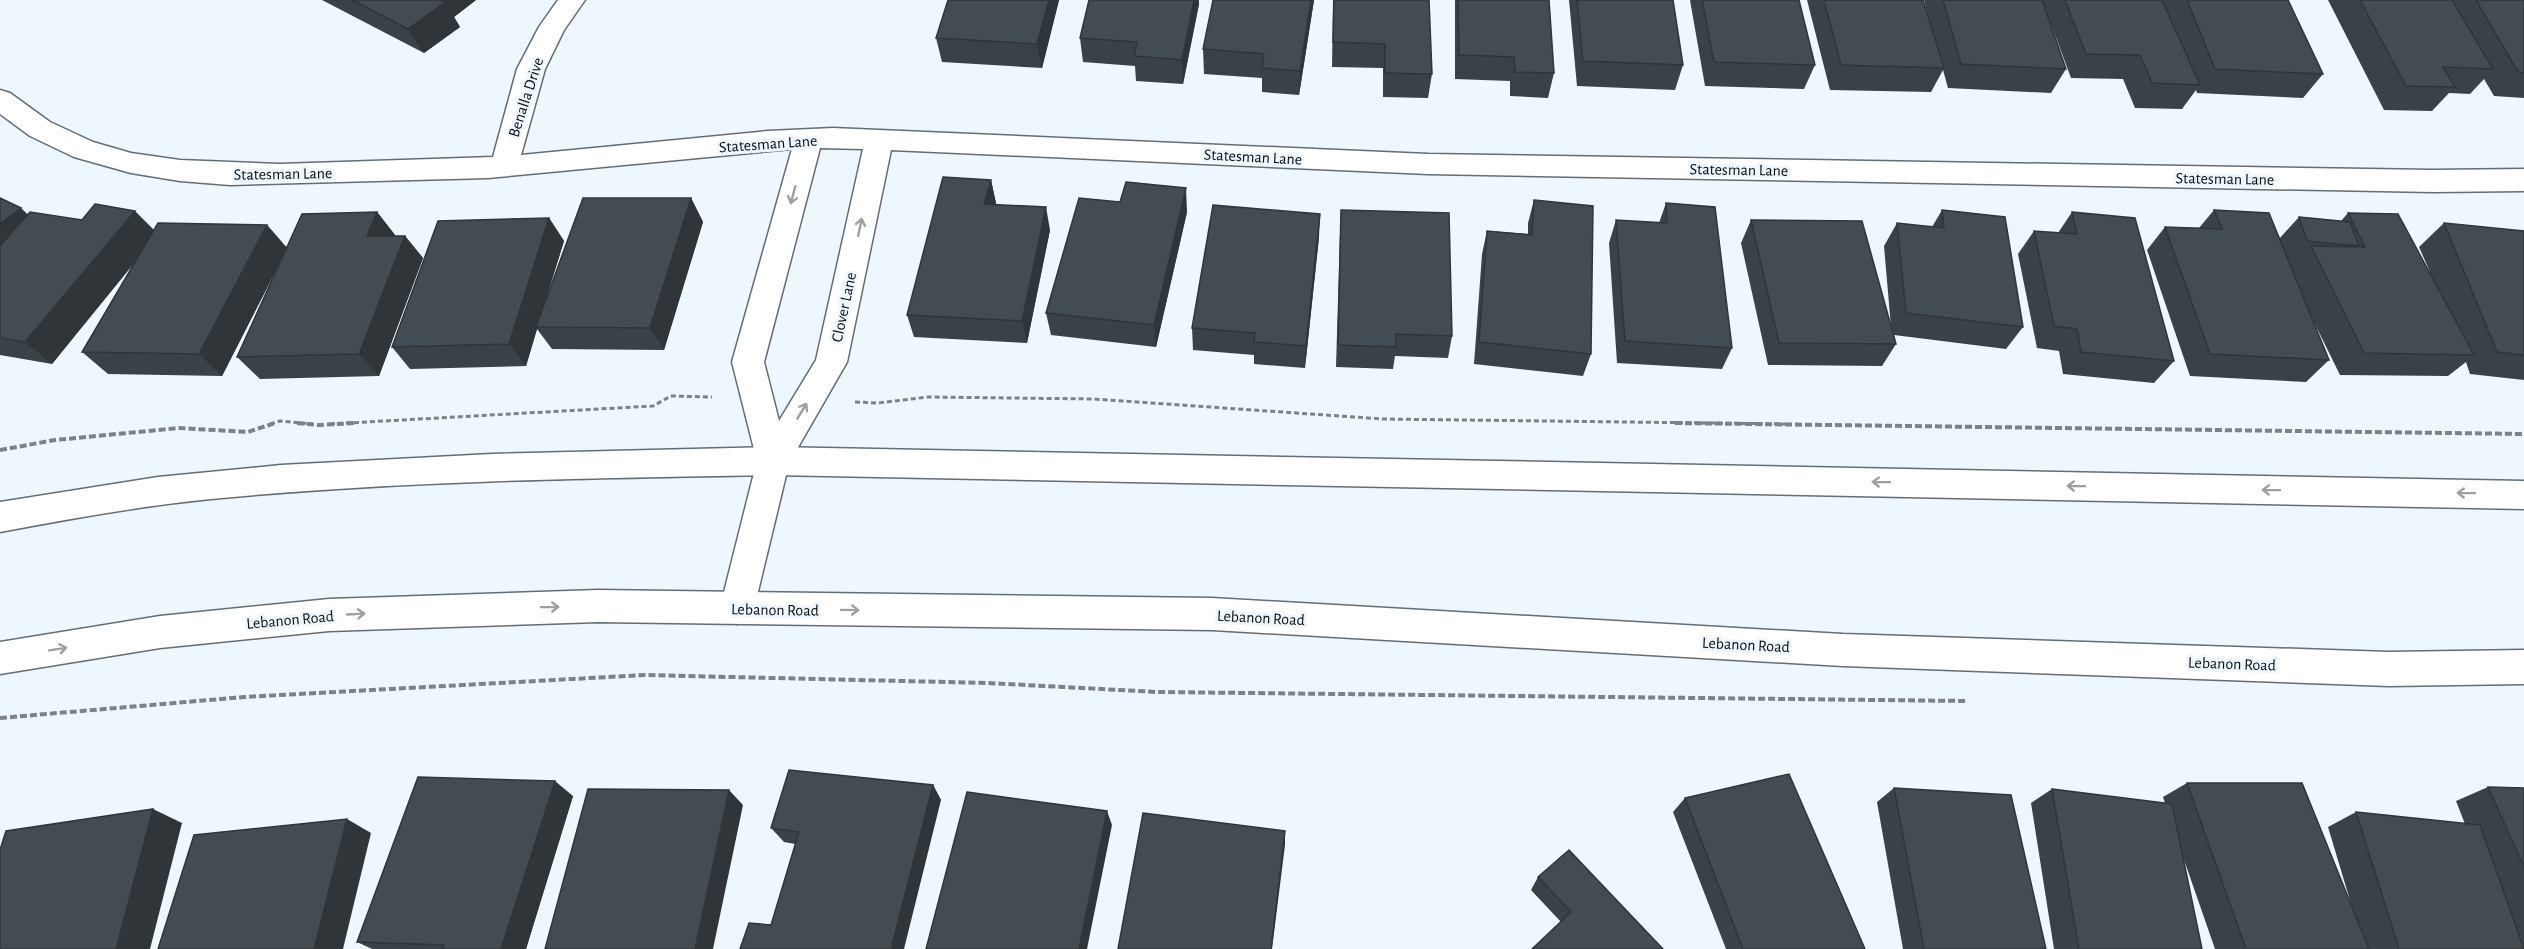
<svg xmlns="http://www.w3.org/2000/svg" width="2524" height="949" font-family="'Alegreya Sans',sans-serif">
	<rect width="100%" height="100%" fill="#eff7fe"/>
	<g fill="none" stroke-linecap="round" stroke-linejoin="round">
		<g stroke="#646d74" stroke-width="3">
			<path id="minor" d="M558,0H585L564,30L545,69L521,155L768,131L833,128L1428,154L2433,170L2524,169V191L2433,192L1428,174L891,150L847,362L789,463L754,608L749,619L737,624L725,619L720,608L757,461L732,362L792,149L488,178L230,185L180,181L131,173L74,157L30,136L0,114V90L10,93L50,122L93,142L131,153L180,160L280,164L493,157L517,69L539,27ZM820,148L863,149L816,360L779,421L764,362Z"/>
		</g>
		<g stroke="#646d74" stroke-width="3">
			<path id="major" d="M773,447L2524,481V509L773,475C586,478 397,481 211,499C140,506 70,519 0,532V502L158,477L281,465L492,454Z
				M598,590L1212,598L1843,634L2389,652L2524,650V684L2389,686L1843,666L1212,630L598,622L329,631L160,648L0,674V642L160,616L329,599Z"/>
		</g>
		<path stroke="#7d8287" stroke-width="3" stroke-dasharray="5 3" stroke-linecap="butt" d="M855,402L878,403L928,397L1094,399L1383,419L1789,424
			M270,424L280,421L312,424
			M330,424L653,406L671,396L712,397"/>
		<path stroke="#7d8287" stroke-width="4" stroke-dasharray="7 3" stroke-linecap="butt" d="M297,423L318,425L356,423
			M1675,423L2524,434
			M0,450L55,440L179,428L248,432L275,423
			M0,718L244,697L645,675L988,683L1157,692L1968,701"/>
		<use href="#minor" fill="#fff" fill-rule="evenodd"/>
		<use href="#major" fill="#fff" fill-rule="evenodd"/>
	</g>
	<path fill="#3a4147" d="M322,0H476L454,17L460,27L424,53Z
		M948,0H1059L1042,68L942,62L936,38Z
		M1089,0H1199V4L1183,84L1136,81L1135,66L1083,62L1080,38Z
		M1314,0L1299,95L1262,92V78L1204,74L1203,49Z
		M1333,0H1429L1432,74L1428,98L1383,97V68L1332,67Z
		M1455,0H1549L1554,73L1548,98L1510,96V81L1455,79Z
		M1569,0H1673L1683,65L1675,90L1577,86Z
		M1690,0H1799L1815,65L1804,89L1705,86Z
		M1807,0H1923L1928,15L1924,0H2288L2323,74L2303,98L2197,93L2196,90L2182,109L2135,108L2123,79L2071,78L2051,24L2066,69L2051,93L1948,88L1943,70L1931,92L1830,90Z
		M2328,0H2524V98L2494,96L2484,79L2470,94L2449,93L2432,111L2384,110Z
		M991,180L996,204L1050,230L1027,343L914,337L907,315Z
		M0,198L27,215L82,220L154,230L267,225L287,248L377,212L395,235V236H405L423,258L379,376L260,379L237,357L282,259L222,376L108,374L82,352L135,261L52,364L0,355Z
		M691,198L703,222L664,350L552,349L537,329L526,366L410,369L392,347L549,218L564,241L544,306Z
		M1534,200L1591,354L1583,376L1474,364L1482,254L1487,231L1528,234V223Z
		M1666,203L1732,348L1722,369L1617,363L1609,243L1616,220L1659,223Z
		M1341,210L1452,336L1448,358L1395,356L1393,369L1336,367L1340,233Z
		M1942,210L2023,327L2006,349L1894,335L1896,344L1882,366L1768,365L1741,243L1751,220L1891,327L1884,246L1897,223L1932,227Z
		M2214,210L2279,239L2299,217L2341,221L2348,213L2430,272L2419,247L2444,223L2524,231V380L2470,374L2466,362L2448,376L2340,375L2306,306L2329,360L2306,382L2190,376L2147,250L2165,227L2199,228Z
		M1187,212L1156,347L1051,335L1046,313Z
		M2072,212L2174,361L2154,383L2063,374L2059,351L2037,348L2018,254L2034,231L2058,233Z
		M1319,237L1305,368L1254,364V355L1193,350L1192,328Z
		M2187,783L2352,907L2328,827L2356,812L2465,824L2456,801L2488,787L2524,788V949H2215L2182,854L2202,949H2054L2031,803L2052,789L2165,803L2163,797Z
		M933,785L941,800L771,925L795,844L784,842L771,828Z
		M1894,788L2046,949H1903L1877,802Z
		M573,796L526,949H372L357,942Z
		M1685,798L1865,949H1726L1673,812Z
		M1538,877L1663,949L1561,922L1531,890Z"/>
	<path fill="#30353a" d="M435,0H476L454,17L460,27L424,53L408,29Z
		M1049,0H1059L1042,68L1037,44Z
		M1194,0H1199V4L1183,84L1182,60Z
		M1311,0H1314L1299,95L1300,71Z
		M991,180L996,203L990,227L984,204Z
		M1186,188L1187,212L1156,347L1154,325Z
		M691,198L703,222L664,350L650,328Z
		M1046,207L1050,230L1027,343L1022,321Z
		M21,208L46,232L0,267V224Z
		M135,211L158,234L52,364L25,342Z
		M377,212L395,235L385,259L367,236Z
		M1320,214L1319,237L1305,368L1306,346Z
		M549,218L564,241L537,327H536L537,329L526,366L509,344Z
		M267,225L287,248L222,376L199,354Z
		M405,236L423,258L379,376L359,354Z
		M555,781L573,796L526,949H501Z
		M933,785L941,800L904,949H891Z
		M729,790L743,805L713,949H695Z
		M153,809L182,823L150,949H116Z
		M1107,811L1112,825L1087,949H1079Z
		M347,819L371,833L343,949H314Z
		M1285,831V845L1272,949H1271Z"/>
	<path fill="#444c53" stroke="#30353a" stroke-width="1.5" d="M352,0H440L445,2L408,29Z
		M948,0H1049L1037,44L936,38Z
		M1089,0H1194L1182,60L1134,56L1137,42L1080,38Z
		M1213,0H1311L1300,71L1262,68L1264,54L1203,49Z
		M1334,0H1429L1432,74L1385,73V44L1333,42Z
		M1458,0H1549L1554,73L1515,72L1514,57L1459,55Z
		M1577,0H1673L1683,65L1583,61Z
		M1702,0H1799L1815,65L1714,62Z
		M1824,0H1923L1944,68L1841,65Z
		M1943,0H2042L2066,69L1961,64Z
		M2065,0H2162L2200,85L2152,83L2140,55L2086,54Z
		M2187,0H2288L2323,74L2215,69Z
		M2360,0H2452L2493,69L2443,67L2455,87L2406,86Z
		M2476,0H2524V73L2518,72Z
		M943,177L991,180L984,204L1046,207L1022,321L907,315Z
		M1126,182L1186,188L1154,325L1046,313L1079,198L1120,202Z
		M0,198L21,208L0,224Z
		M583,198H691L650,328L536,327Z
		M1534,200L1593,206L1591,354L1479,342L1487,231L1532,235Z
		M1666,203L1715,207L1732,348L1625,341L1616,220L1667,223Z
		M95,204L135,211L25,342L0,338V246L30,212L82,220Z
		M1213,205L1320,214L1306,346L1254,342L1255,333L1192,328Z
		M1341,210L1449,213L1452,336L1396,334V347L1338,345Z
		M1942,210L2005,217L2023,327L1906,313L1897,223L1944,228Z
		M2214,210L2269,213L2329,360L2210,354L2165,227L2222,229Z
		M377,212L367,236H405L359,354L237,357L302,214Z
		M2072,212L2135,218L2174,361L2081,352L2077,329L2054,326L2034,231L2077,234Z
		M2348,213L2398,214L2474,355L2364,353L2311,246L2365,247Z
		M2299,217L2350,222L2359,246L2307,241Z
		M549,218L509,344L392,347L438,221Z
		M1751,220L1862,221L1896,344L1779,343Z
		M158,223L267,225L199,354L82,352Z
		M2444,223L2524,231V355L2497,352Z
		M789,770L933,785L891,949H740L749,923L771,925L799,832L771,828Z
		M1789,774L1865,949H1743L1685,798Z
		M418,777L555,781L501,949H443L444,945L357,942Z
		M2187,783H2302L2369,949H2246Z
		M2488,787L2524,788V867Z
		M1894,788L2011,795L2046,949H1924Z
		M588,789L729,790L695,949H545Z
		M2052,789L2172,804L2202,949H2079Z
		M967,792L1107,811L1079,949H926Z
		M153,809L116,949H0V850L6,831Z
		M2356,812L2480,825L2524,949H2399Z
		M1143,813L1285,831L1271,949H1118Z
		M347,819L314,949H158L194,835Z
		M1569,850L1663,949H1532L1571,912L1538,877Z"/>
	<defs><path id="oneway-shaft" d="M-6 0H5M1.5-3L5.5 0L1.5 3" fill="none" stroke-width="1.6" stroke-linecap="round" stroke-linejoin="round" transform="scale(1.5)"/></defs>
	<g stroke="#9e9fa0">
		<use href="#oneway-shaft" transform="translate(793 195) rotate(105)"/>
		<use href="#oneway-shaft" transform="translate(860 227) rotate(-78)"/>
		<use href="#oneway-shaft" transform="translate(802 411) rotate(-59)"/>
		<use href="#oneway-shaft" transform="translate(1881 482) rotate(-179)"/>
		<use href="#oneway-shaft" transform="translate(2076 486) rotate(-179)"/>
		<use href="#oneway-shaft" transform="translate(2271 490) rotate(-179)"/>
		<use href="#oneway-shaft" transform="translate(2466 493) rotate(-179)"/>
		<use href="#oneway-shaft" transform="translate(550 607) rotate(-1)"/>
		<use href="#oneway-shaft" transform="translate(850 610) rotate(1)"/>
		<use href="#oneway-shaft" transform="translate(356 614) rotate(-3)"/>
		<use href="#oneway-shaft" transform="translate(58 649) rotate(-9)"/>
	</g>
	<g text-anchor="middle" stroke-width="6" stroke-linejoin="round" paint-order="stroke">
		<g font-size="16" fill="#0c0f12" stroke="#eff7fe">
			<text transform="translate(525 97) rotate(-72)" y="6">Benalla Drive</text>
			<text transform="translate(768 143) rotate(-4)" y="6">Statesman Lane</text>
			<text transform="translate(1253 156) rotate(3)" y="6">Statesman Lane</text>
			<text transform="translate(1739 169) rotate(1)" y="6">Statesman Lane</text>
			<text transform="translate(283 173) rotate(-1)" y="6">Statesman Lane</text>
			<text transform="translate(2225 178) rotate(1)" y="6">Statesman Lane</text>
			<text transform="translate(843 307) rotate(-78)" y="6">Clover Lane</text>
			<text transform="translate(775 609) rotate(1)" y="6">Lebanon Road</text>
			<text transform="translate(1261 617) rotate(3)" y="6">Lebanon Road</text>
			<text transform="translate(290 619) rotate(-5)" y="6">Lebanon Road</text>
			<text transform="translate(1746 644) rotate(3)" y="6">Lebanon Road</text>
			<text transform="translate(2232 663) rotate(2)" y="6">Lebanon Road</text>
		</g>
	</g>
</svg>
